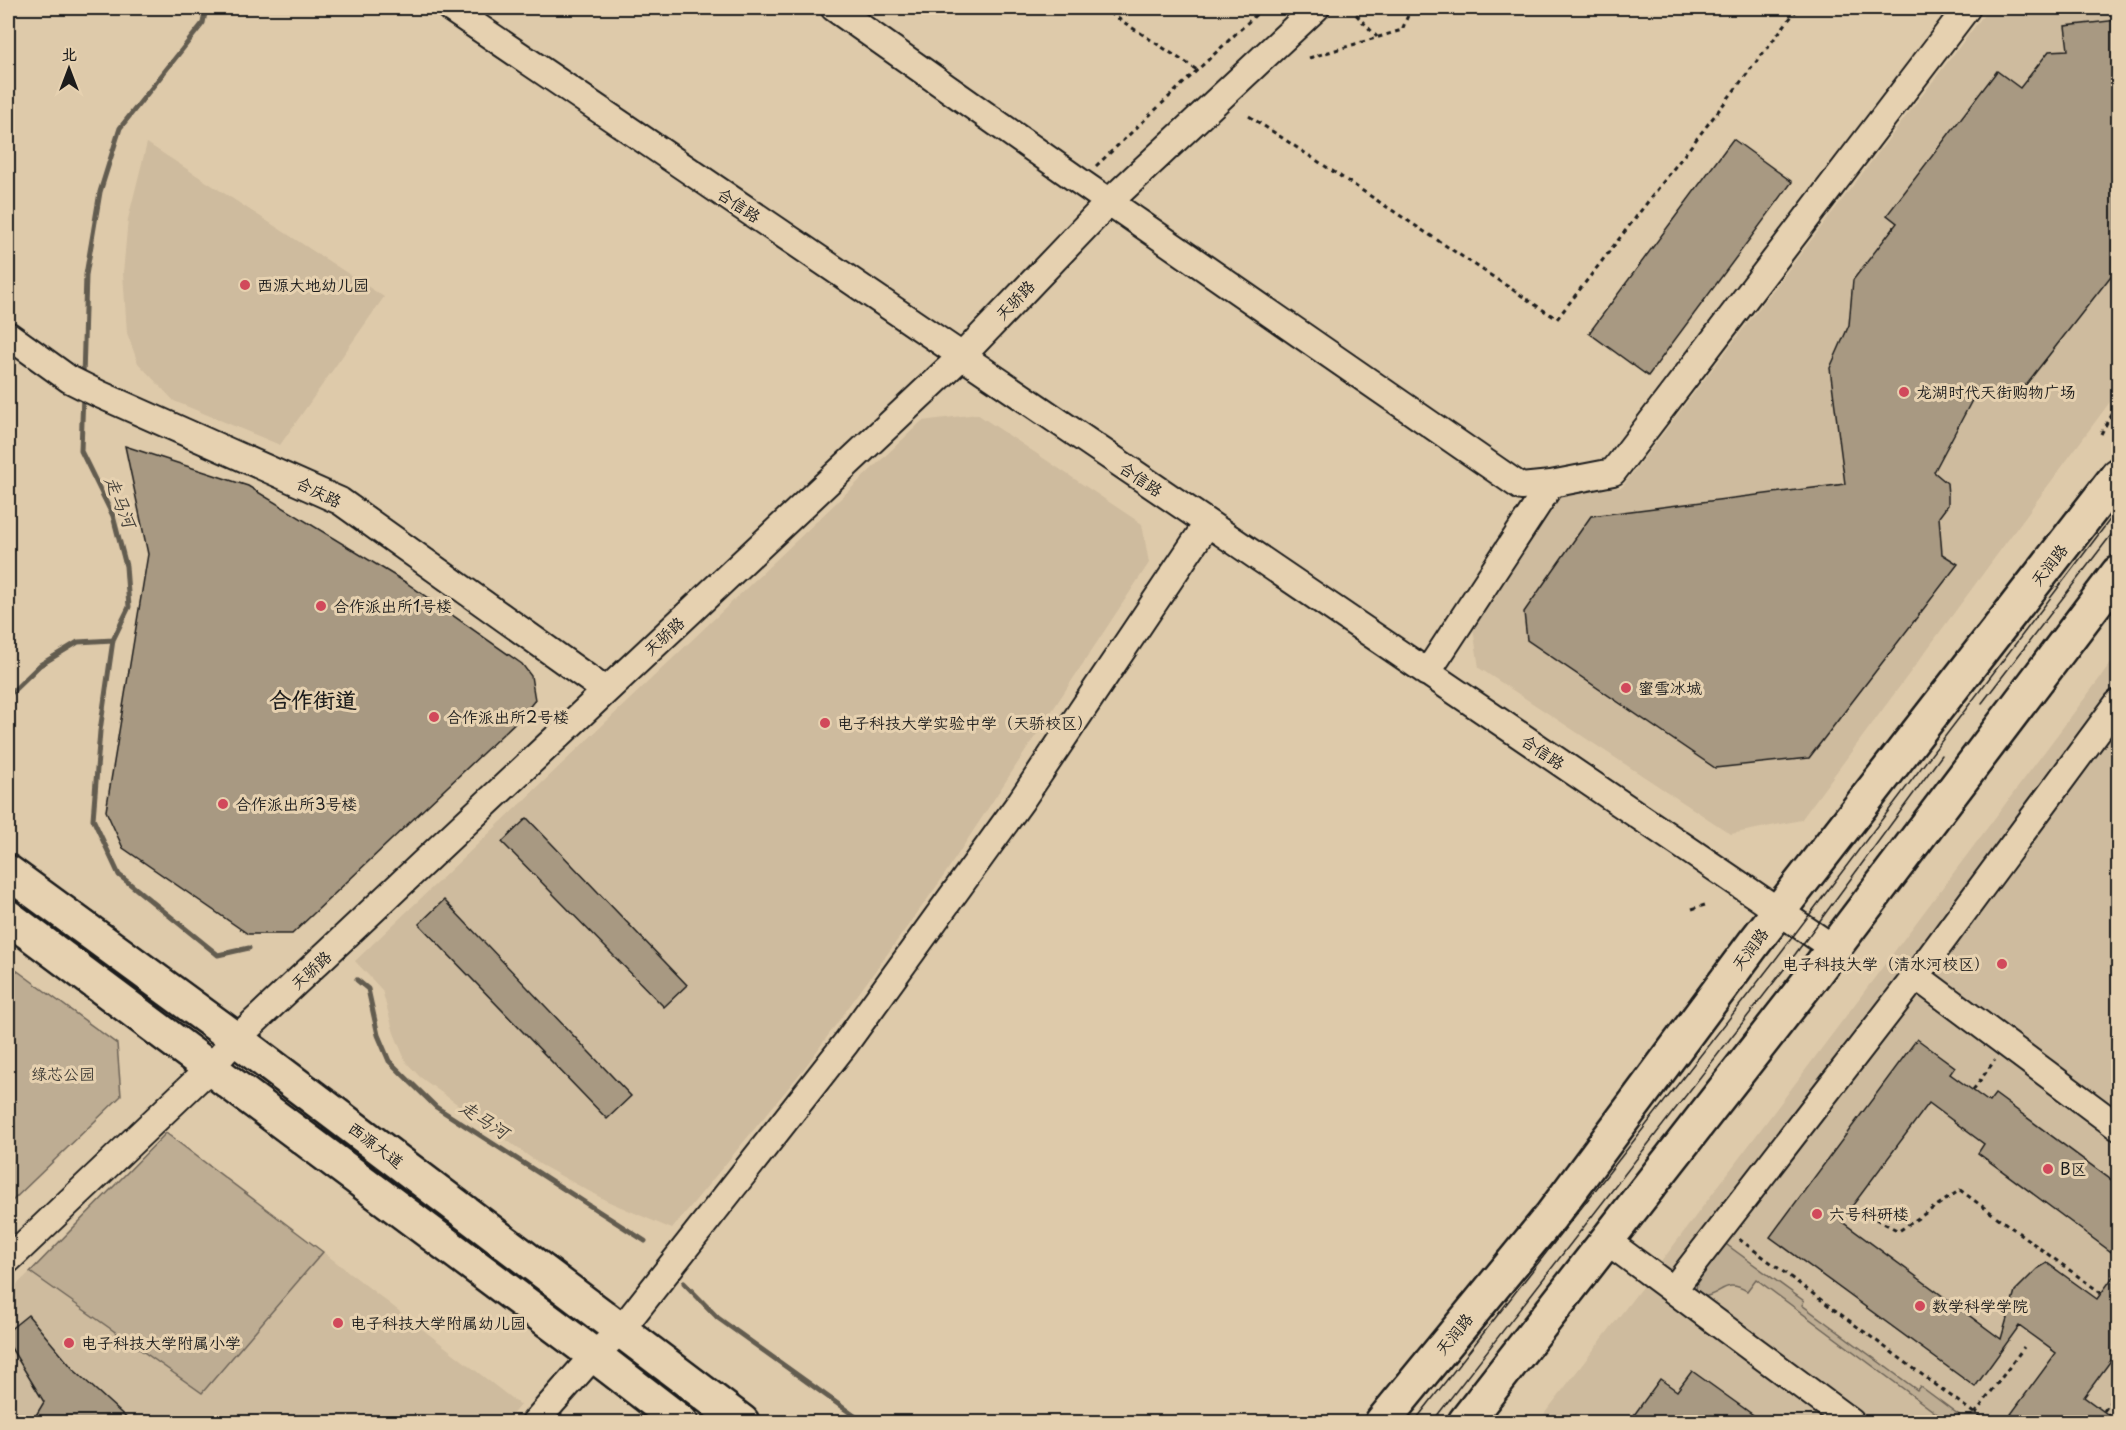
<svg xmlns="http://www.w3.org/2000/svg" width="2126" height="1430" font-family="'Playpen Sans','LXGW WenKai TC',sans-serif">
	<rect width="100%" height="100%" fill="#decaaa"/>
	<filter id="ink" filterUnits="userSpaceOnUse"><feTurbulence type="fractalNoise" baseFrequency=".0167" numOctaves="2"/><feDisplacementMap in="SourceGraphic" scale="12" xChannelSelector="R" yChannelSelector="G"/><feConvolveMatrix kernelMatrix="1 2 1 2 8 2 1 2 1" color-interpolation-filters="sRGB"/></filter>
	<g filter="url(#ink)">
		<path fill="#cebb9e" d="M1989,8H2118V391L1801,820L1731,834L1479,668L1472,622L1552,496L1622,487Z
			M147,143L384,297L280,445L174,401L138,363L127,333L123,273L128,219Z
			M977,414L1142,524L1149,563L939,883L803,1070L672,1229L607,1201L541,1165L420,1077L406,1062L394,1033L382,990L355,961L922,421Z
			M2118,654V1422H1538L1652,1274Z
			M323,1252L520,1405L506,1422H8V1293L30,1272L202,1393Z"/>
		<path fill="#bead93" stroke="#6d6458" stroke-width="1.5" d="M8,964L117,1044L121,1096L8,1205Z
			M166,1133L323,1252L202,1393L30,1272Z
			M1723,1242L1804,1301L1802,1305L1917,1390L1920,1386L1959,1415L1960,1422H1948L1756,1279L1747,1291C1724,1277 1722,1296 1701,1297L1696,1292L1697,1279Z"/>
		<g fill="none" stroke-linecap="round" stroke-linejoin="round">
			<path stroke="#625b50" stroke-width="5" d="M83,377L86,275L100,192L120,128L203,23L206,8
				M83,393L81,451L113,516L126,566L129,607L113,640L100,731L93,819L119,875L218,955L249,948
				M8,696L40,665L78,642L113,640
				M357,980L368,989L378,1035L389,1061L436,1107L645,1241
				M684,1283L718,1318L863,1422"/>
		</g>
		<path fill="#a89982" stroke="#1c1c1c" stroke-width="1.5" d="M2118,20V267L2017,396L1978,389L1934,472L1947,483L1948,495V505L1939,517L1942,554L1958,564L1809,758L1715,768L1527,640L1524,612L1591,516L1845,484L1830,368L1849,325L1853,280L1897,223L1887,215L1997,71L2020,88L2049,51L2068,50L2065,26Z
			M1733,139L1792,182L1648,376L1589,333Z
			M125,446L248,486L405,582L522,664L531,676L535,700L523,715L292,934H248L123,848L106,811L148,554Z
			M527,818L687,985L664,1007L502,842Z
			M444,900L631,1096L607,1119L419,924Z
			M1917,1039L1955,1067L1950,1074L1989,1102L1995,1094L2118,1185V1257L1978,1153L1984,1144L1929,1103L1841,1221L2001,1339L2015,1291L2037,1269L2047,1263L2097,1299L2118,1270V1351L2084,1397L2118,1422H2022L2011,1414L2056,1353L2019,1326L1975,1387L1770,1237Z
			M28,1315L74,1370L131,1422H32L44,1402L8,1343V1331Z
			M1692,1371L1763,1422H1629L1660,1379L1677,1391Z"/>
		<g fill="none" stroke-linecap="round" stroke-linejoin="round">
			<g stroke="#1c1c1c" stroke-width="30">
				<path id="minor" d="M450,8L1833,948
					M834,8L1079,181L1521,487L1551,484L1613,472L1967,8
					M8,335L69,379L99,394L340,501L606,691
					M1427,673L1551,484
					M1916,976L2118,1127
					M1607,1241L1851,1422
					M8,1260L211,1067L236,1039L961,357L1109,202L1316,8
					M1673,1290L1916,976L2118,703
					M535,1422L594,1355L620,1331L846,1043L1021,801L1207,524"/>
			</g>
			<g stroke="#1c1c1c" stroke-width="38">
				<path id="major" d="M8,872L236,1039L742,1422
					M8,917L594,1355L681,1422
					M1382,1422L1551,1216L1754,943L2118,475
					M1465,1422L1806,985L2118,573"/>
			</g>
			<path stroke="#1c1c1c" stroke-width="3" stroke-dasharray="4.5 4.5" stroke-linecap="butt" d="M1102,8L1197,70
				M1350,8L1377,37
				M1309,58L1402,30L1411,8
				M1249,116L1557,319L1798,8
				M1096,166L1263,8
				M2101,434L2118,401
				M1692,909L1705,905
				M1973,1090L1995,1060
				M1852,1207L1899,1231L1960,1190L2101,1293
				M1739,1239L1986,1422
				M2104,1411L2118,1391
				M1975,1414L2024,1347"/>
			<use href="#minor" stroke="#e6d1b0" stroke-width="26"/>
			<use href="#major" stroke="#e6d1b0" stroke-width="33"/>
			<path stroke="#1c1c1c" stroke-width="1.5" d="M1982,703L2118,526
				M1414,1422L1775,960L2118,509
				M1432,1422L1785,968L1942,755"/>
		</g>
	</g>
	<g fill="#d1495b" stroke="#e6d1b0" stroke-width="2">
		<circle cx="245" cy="285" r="6"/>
		<circle cx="1904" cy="392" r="6"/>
		<circle cx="321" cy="606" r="6"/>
		<circle cx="1626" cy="688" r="6"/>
		<circle cx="434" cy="717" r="6"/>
		<circle cx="825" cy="723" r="6"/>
		<circle cx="223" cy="804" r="6"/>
		<circle cx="2002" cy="964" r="6"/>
		<circle cx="2048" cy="1169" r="6"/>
		<circle cx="1817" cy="1214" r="6"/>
		<circle cx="1920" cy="1306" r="6"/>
		<circle cx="338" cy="1323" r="6"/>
		<circle cx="69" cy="1343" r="6"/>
	</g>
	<g text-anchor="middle" stroke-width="6" stroke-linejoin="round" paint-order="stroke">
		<g font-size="16" fill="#1c1c1c" stroke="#e6d1b0">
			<text transform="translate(739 205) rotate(34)" y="6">合信路</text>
			<text transform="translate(1015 300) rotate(-46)" y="6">天骄路</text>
			<text transform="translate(1141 479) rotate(34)" y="6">合信路</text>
			<text transform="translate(319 492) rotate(26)" y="6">合庆路</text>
			<text transform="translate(2049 565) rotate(-52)" y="6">天润路</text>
			<text transform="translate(664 636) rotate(-43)" y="6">天骄路</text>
			<text transform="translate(1543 752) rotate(34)" y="6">合信路</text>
			<text transform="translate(1750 949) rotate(-53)" y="6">天润路</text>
			<text transform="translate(311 970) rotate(-43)" y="6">天骄路</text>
			<text transform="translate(376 1145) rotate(37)" y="6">西源大道</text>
			<text transform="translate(1454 1334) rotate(-51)" y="6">天润路</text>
		</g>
		<g font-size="16" fill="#1c1c1c" stroke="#e6d1b0" text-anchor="start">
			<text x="257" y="291">西源大地幼儿园</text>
			<text x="1916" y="398">龙湖时代天街购物广场</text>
			<text x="333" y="612">合作派出所1号楼</text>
			<text x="1638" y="694">蜜雪冰城</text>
			<text x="446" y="723">合作派出所2号楼</text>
			<text x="837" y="729">电子科技大学实验中学（天骄校区）</text>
			<text x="235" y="810">合作派出所3号楼</text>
			<text x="1990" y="970" text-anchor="end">电子科技大学（清水河校区）</text>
			<text x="2060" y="1175">B区</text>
			<text x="1829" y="1220">六号科研楼</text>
			<text x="1932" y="1312">数学科学学院</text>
			<text x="350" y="1329">电子科技大学附属幼儿园</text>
			<text x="81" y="1349">电子科技大学附属小学</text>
		</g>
		<g font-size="16" fill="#44403a" stroke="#e6d1b0">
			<text x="63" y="1080">绿芯公园</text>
		</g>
		<g font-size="18" font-style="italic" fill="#45413a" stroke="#e6d1b0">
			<text transform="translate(120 502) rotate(68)" y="6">走马河</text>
			<text transform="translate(484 1120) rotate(33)" y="6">走马河</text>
		</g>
		<g font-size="22" font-weight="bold" fill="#1c1c1c" stroke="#e6d1b0">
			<text x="313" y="708">合作街道</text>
		</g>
	</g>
	<rect width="2126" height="1430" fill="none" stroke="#e6d1b0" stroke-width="30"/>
	<rect x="15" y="15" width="2096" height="1400" fill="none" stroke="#1c1c1c" stroke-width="2" filter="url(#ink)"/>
	<g transform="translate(69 69)" stroke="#e6d1b0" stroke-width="4.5" paint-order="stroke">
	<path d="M0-4.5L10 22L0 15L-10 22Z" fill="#1c1c1c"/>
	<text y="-9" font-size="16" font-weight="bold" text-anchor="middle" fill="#1c1c1c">北</text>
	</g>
</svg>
